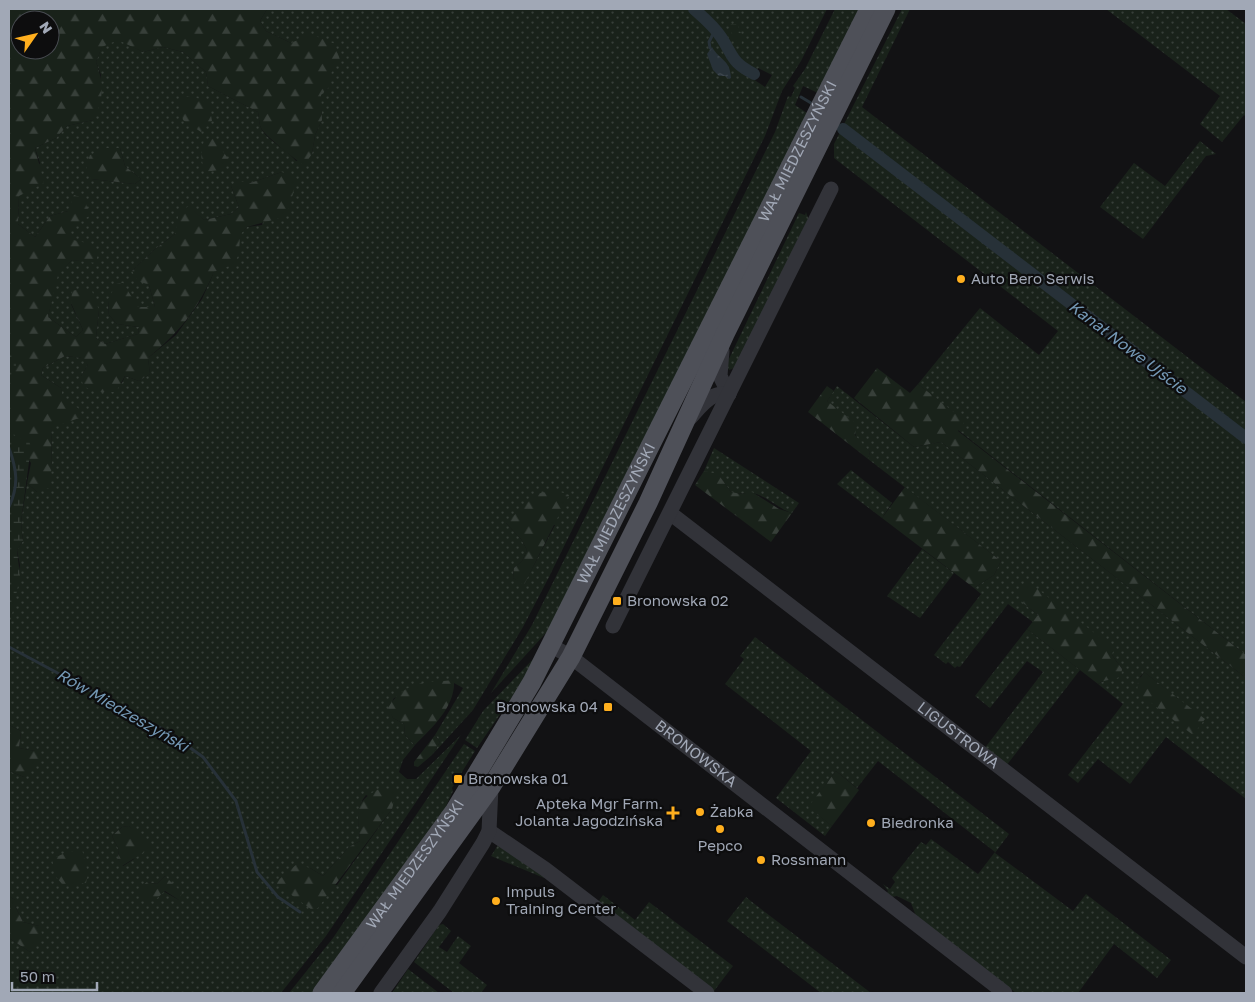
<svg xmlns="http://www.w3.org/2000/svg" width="1255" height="1002" font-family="'Golos Text',sans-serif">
	<defs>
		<pattern id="grass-dots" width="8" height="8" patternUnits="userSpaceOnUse" patternTransform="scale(1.25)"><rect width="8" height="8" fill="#19221a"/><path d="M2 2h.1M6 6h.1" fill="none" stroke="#373f39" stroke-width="1.8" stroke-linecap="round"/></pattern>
		<pattern id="forest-firs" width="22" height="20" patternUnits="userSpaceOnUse" patternTransform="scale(1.25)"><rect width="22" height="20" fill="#19221a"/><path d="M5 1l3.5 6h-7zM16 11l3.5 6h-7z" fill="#373f39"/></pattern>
		<pattern id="wetland-marsh" width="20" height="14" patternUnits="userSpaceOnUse" patternTransform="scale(1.25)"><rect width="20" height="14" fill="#19221a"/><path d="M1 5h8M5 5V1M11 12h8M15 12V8" fill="none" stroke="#373f39"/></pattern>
		<pattern id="water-ripples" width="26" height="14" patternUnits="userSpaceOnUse" patternTransform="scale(1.25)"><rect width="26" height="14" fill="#273138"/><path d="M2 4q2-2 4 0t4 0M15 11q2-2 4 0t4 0" fill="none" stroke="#434c53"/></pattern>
	</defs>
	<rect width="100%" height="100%" fill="#121214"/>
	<path fill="url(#grass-dots)" fill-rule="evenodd" d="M267,9H827L801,61L782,91L765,136L549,577L523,627L473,710L432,755L440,742L435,735L463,688L454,683V680L394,698L389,708L393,718L404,724L405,735L415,745L403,760L399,772L407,779H416L461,735L326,936L281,993H9V938L30,952L39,926L23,922L15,906V900L9,896V771L24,777L35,751L19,748L21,731L9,725V629L20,565L17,550L23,541L21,522L27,483L37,492L52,466L51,428L62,399L61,388L41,375L43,368L65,356L83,358L88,365L81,376L122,383L125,376L139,381L150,374L148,358L176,335L202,299L214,272L239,254V235L247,227L262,225L282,172L250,183L231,186L239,207L231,214L204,220L189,207L175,234L154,250L132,271L149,285L155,307H138L108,300L109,315L117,324L139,327L138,334L105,344L96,338L99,310L71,304L83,330L76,337L48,317L57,275L72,260L96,262L69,240L68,211L50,216L35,237L18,224L19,196L40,163L35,148L56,138L67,126L93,120L101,75L96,62L102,46L118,39L143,52L163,47L183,52L206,72L208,86L258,112C259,117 259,124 261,128C266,140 287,149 296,161L312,154L315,135L322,120L320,95L329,87L291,43L266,31L260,21ZM758,68L772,75L765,87L753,79ZM120,148L125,166L141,179L135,184L91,179ZM506,523L555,525L524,584L513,578L514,568L522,561L527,550L521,539ZM366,795L392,809L337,885L275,883L310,868L323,876L349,847L360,841C359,825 355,808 366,795ZM129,826L142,838L134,859L123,866L118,859L119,850L112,836L122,827ZM165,876L179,900L147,882L157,884Z
		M835,9H861L818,93L803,86L795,105L807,113L555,623L491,693L532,625L775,132L788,96L791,97L795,88L793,86L805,69Z
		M902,9H910L862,107L1246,402V655L958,430L964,421L918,384L980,308L1039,355L1058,331L834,158V144Z
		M1106,9H1226L1246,24V117L1244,115L1222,142L1200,124L1220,96Z
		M1200,141L1216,154L1206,156L1143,239L1100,207L1134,163L1165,186Z
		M806,212L809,221L735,368L729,370L726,365L799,213L805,215Z
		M837,386L914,447L941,442L1246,678V799L1166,737L1130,784L1098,759L1078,783L1068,775L1123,704L1098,684L1109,678L1113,679L1122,669L1112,655L1023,603L1038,615L1033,622L1008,604L960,667L957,666L955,668L948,662L946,664L934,655L981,594L974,588L994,575L1001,561L868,459L870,452C863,445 854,439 855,429L827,401ZM1144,672L1205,720L1140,677Z
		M714,448L799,503L792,513C779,509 771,500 759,495C749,491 741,496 731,492L720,477L704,471Z
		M851,470L892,503L882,518L837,484Z
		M922,549L954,573L920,618L887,596Z
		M1027,629L1080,670L1006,766L984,749L1043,672L1027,661L990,708L975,696Z
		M755,637L1009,834L995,853L1073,911L1086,894L1171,960L1157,978L1114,944L1078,993H1016L916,916L911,903L897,896L892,897L887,893L888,891L883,884L890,889L895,882L892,878L921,842L926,845L931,839L978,874L995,852L878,761L857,788L836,771L809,807L832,826L825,836L776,798L811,751L725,684L744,659L740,656Z
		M537,655L516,691L477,748L465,740L483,711Z
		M464,744L475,751L452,788L453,791L442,815L314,993H289L333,938Z
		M498,845L546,875L544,878L491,856Z
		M603,895L635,920L649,902L733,966L714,991L598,902Z
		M746,897L752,902L871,993H821L727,921Z
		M443,924L451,931L439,947L447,952L458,936L471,946L459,963L487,985L481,993H454L414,962L439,925Z
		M408,969L439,993H392Z"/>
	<path fill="url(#forest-firs)" fill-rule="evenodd" d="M9,9H267L260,21L266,31L291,43L311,34L335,44L340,60L329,76V87L321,95L322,120L315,135L312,154L304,165C298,162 263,134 261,128C259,124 259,116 258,112L208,86L206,72L183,52L163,47L143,52L118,40L102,47L96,62C104,82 104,102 93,120L67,126L56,138L35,148L44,183L19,196L18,224L35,237L50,216L68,211L74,195L85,199L89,216L69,229V239L87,243L98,253L96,263L72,260L58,275L48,317L76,337L83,330L71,303L72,291L83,288L92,291L99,310L96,338L105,344L138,334L139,327L117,324L109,315L108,300L116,284L123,283L138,307H155L149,285L138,281L132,271L154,250L175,234L179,212L189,206L204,220L231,214L239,207L231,186L237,181L250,183L282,172L297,179L289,208L284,217L247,227L240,235L239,254L234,264L214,272C197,311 180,331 148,358L150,374L139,381L125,376L116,392H95L83,386L81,376L88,365L82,358L65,356L43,368L41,375L61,388L63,399L78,408L79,418L51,428L52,466L49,488L37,492L27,483L31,463L9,428ZM20,20H50V50H20Z
		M193,96L209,104L212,121L201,132L183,120L180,109V98Z
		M213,137L229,160L219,170L204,172L201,155L204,140Z
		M106,148H120L125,166L141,179L135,184L91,179L86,166L90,155Z
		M877,368L910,393L918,384L965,421L958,431L1246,655V678L941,442L914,447L854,398Z
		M827,386L834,391L827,401L857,424L855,435L870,452L868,459L808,412Z
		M704,471L718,474L731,492L741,494L752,492L779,509L792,513L771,542L695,485Z
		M905,487L1001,561L994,575L974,588L882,518Z
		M555,490L569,495L524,585L513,578L514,568L522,561L527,550L521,539L506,523L536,494Z
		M1031,584L1114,648L1112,655L1122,669L1121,676C1114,681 1106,678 1098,684L1027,629L1038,615L1023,603L1019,595L1022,588Z
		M1144,672L1205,719L1193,735L1137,692L1138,682Z
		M454,680C456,706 432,728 415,745L405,735L404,724L393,718L388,708C405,680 425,683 454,680Z
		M9,725L21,731L19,748L35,751L43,759L24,777L9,771Z
		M435,735L440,742L432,755L418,767L414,766V762Z
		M836,771L859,790L832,826L808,807Z
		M381,788L397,790L392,809L318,908L312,910L275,883L297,864L310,868L323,876L349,847L360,841C358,813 352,802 381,788Z
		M129,826L151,843V848L122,866L118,859L119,850L112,836L122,827Z
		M82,849L88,874L86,883L63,885L56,877L52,859L65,853Z
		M165,876L182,893L179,900L165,891L155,900L144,899L137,890L147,882L157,884Z
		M9,896L15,900V906L23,922L39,926L42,934L30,952L9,938Z"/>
	<path fill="url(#wetland-marsh)" d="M731,24H737C741,31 743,39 741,47L729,29Z
		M9,350L15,354C17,365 17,371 9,379Z
		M9,428L17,438L29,441L31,447L21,522L23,541L17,550L20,576L9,629Z"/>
	<path fill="url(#water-ripples)" d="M712,47C720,61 730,59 731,78L729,79L725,76H719L713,70L707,54Z"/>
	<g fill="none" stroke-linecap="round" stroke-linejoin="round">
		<path stroke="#273138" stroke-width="3" d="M710,48L709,42L715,30
			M801,97L811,103
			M9,448C17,470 19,485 9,507
			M9,647L168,732L203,757L236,801L257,872L278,897L300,912"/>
		<path stroke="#273138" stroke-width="12" d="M694,9C703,17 714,26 721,37C734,57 731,62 754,74
			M843,129L1246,438"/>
		<g stroke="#323339" stroke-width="15">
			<path d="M722,351L720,376L729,394"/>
			<path d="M690,418C702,405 710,392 729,394"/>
			<path id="s1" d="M670,513L1246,957"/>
			<path d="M613,626L831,189"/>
			<path id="s2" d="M552,646L571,657L1005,993"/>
			<path d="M489,831L545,869L707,993"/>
			<path d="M381,993L440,911L483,843L489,831L491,787"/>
		</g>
		<g stroke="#4e5058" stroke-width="19">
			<path id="s3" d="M322,993L455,810L532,682L869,9"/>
			<path d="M342,993L491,787L571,657L648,503L725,334L886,9"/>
		</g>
	</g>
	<g fill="#ffaf1e" stroke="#0d0d0e" stroke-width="2">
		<circle cx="961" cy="279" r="5"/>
		<rect x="612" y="596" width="10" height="10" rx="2.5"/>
		<rect x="603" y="702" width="10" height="10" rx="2.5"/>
		<rect x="453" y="774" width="10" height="10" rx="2.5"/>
		<circle cx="700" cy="812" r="5"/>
		<path d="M670.5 805.5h5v5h5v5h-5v5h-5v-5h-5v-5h5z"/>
		<circle cx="871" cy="823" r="5"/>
		<circle cx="720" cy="829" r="5"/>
		<circle cx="761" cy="860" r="5"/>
		<circle cx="496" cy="901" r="5"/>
	</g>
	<g text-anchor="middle" stroke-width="4.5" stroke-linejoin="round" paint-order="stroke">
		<g font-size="15" fill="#a1a8b6" stroke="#0d0d0e">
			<text dy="5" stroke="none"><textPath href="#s3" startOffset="969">WAŁ MIEDZESZYŃSKI</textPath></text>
			<text dy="5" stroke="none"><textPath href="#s3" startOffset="564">WAŁ MIEDZESZYŃSKI</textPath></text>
			<text dy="5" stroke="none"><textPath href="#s1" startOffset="364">LIGUSTROWA</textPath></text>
			<text dy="5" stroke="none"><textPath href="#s2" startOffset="180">BRONOWSKA</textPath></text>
			<text dy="5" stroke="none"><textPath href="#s3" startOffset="159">WAŁ MIEDZESZYŃSKI</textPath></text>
		</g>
		<g font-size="15" fill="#a1a8b6" stroke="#0d0d0e" text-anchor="start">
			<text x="971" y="284">Auto Bero Serwis</text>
			<text x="627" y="606">Bronowska 02</text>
			<text x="598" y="712" text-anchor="end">Bronowska 04</text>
			<text x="468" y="784">Bronowska 01</text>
			<text x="663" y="809" text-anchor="end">Apteka Mgr Farm.<tspan x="663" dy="17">Jolanta Jagodzińska</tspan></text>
			<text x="710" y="817">Żabka</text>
			<text x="881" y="828">Biedronka</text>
			<text x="720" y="851" text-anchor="middle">Pepco</text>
			<text x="771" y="865">Rossmann</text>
			<text x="506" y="897">Impuls<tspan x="506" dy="17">Training Center</tspan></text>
		</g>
		<g font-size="16" font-style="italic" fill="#7498b5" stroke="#0d0d0e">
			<text transform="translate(1128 347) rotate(37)" y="6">Kanał Nowe Ujście</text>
			<text transform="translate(123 710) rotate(30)" y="6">Rów Miedzeszyński</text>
		</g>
	</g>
	<rect width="1255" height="1002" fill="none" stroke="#a1a8b6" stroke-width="20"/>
	<g transform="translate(35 35) rotate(56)"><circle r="24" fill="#0d0d0e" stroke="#484b51"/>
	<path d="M0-4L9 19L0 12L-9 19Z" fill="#ffaf1e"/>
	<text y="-8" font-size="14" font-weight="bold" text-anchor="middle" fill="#a1a8b6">N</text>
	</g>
	<path d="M12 982v8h85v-8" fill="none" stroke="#a1a8b6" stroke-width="2.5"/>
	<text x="20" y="982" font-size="15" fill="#a1a8b6" stroke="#0d0d0e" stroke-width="4" paint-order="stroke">50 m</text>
</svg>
